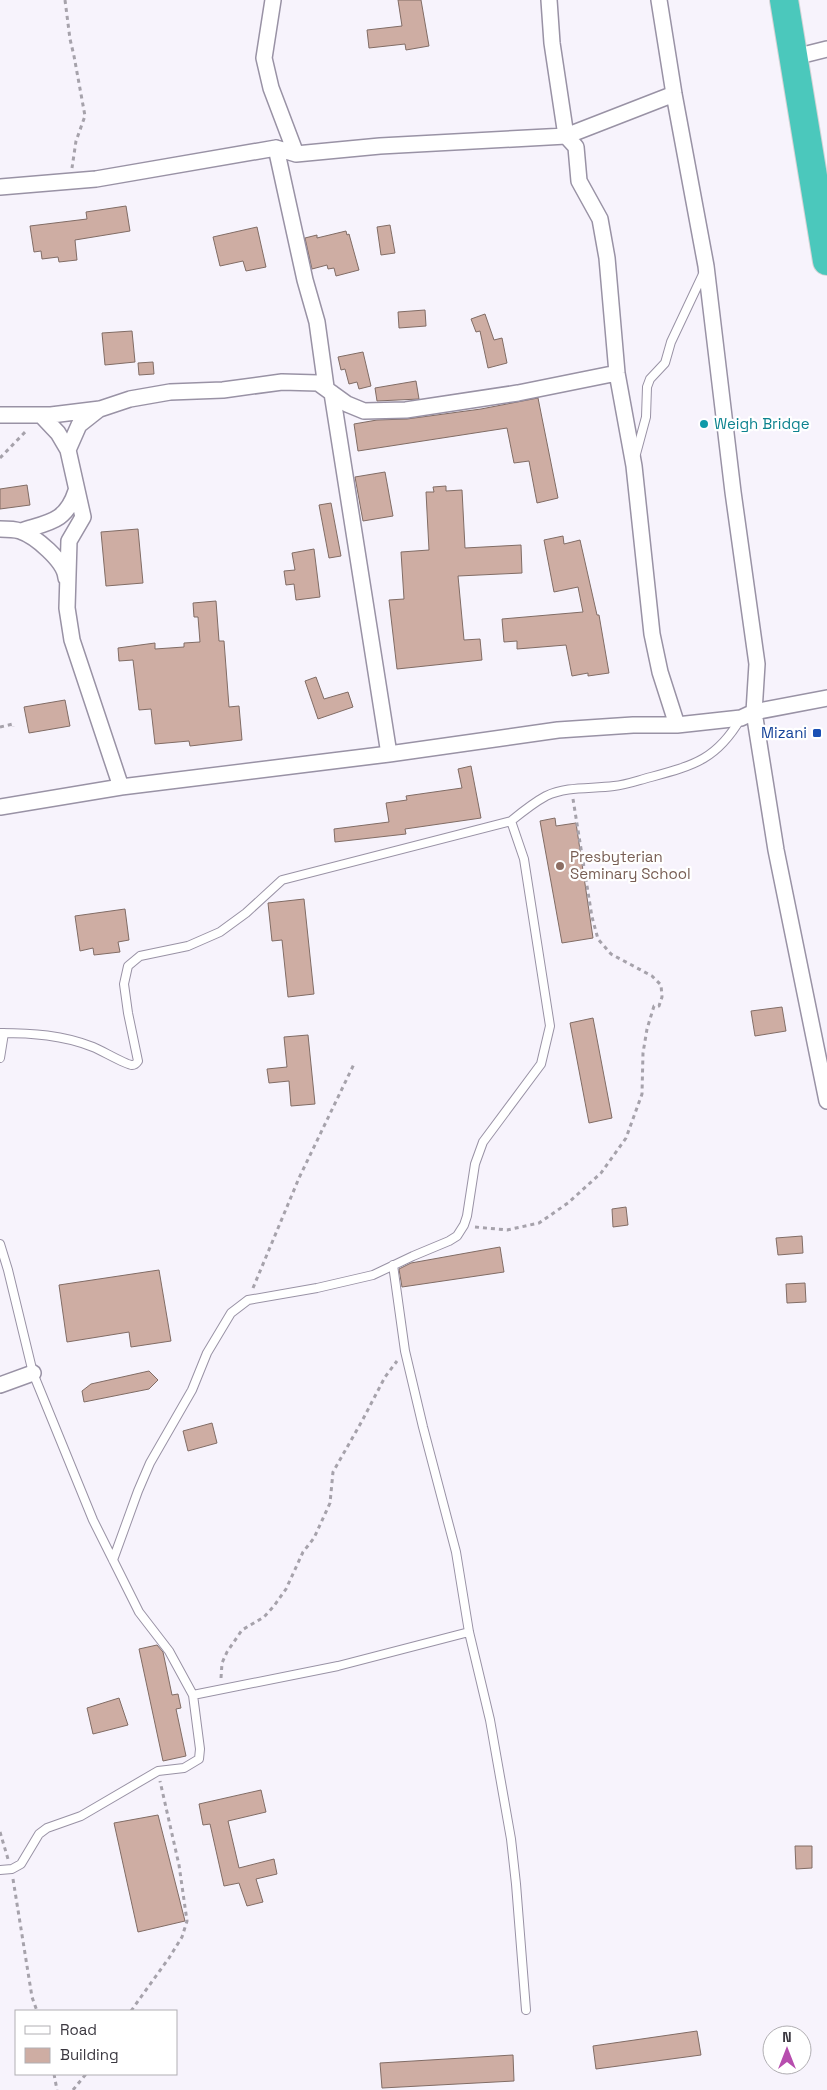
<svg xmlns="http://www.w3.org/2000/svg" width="827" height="2090" font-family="'Space Grotesk',sans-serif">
	<rect width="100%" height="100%" fill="#f7f3fc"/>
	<path fill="#ceada3" stroke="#816c65" d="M398,0H421L429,46L406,50L405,44L369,48L367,30L402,26Z
		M126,206L130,231L75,240L77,260L59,262L58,257L42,259L41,251L34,252L30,226L87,219L86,212Z
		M390,225L395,253L381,255L377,227Z
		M257,227L266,267L246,271L243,261L220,266L213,237Z
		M346,231L347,235L349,234L359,270L336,276L334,268L328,269L327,265L312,269L305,238L317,235V238Z
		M425,310L426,326L399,328L398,312Z
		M485,314L494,340L502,338L507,363L488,368L480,331L476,332L471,319Z
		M132,331L135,362L105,365L102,333Z
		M363,352L371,386L359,389L357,382L349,384L345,369L341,370L338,357Z
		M153,362L154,374L139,375L138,363Z
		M416,381L419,399L377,401L375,388Z
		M538,398L558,498L537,503L529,461L514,463L507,428L358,451L354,424L377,420L407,419L481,409Z
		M385,472L393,516L363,521L355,477Z
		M27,485L30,505L0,509V489Z
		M446,486V491L462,490L465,548L521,545L522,573L458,576L464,640L480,639L482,660L397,669L389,600L404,599L401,552L429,550L426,492H434L433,487Z
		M331,503L341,556L329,558L319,505Z
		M138,529L143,583L106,586L101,532Z
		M563,536L564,544L580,540L597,615H599L609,673L588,676V673L572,676L566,645L517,649V641L504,642L502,619L583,612L578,587L554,592L544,540Z
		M314,549L320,597L296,600L294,584L286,585L284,571L295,570L292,553Z
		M216,601L219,641H224L229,707L239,706L242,740L190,746L189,741L155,744L151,709L139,710L133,660L119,661L118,648L155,643V649L184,647V643L200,642L198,617H194L193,603Z
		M316,677L324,699L348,692L353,707L318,719L305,681Z
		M65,700L70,726L29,733L24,707Z
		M471,766L481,818L405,829L406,834L335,842L334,829L389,822L386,803L407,800L406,796L462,788L458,769Z
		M555,818L556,826L576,823L593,938L562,943L540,821Z
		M304,899L314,994L288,997L282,940L272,941L268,903Z
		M125,909L129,940L118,942L120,952L94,955L93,948L80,951L75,916Z
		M782,1007L786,1031L755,1036L751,1011Z
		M593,1018L612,1118L589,1123L570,1023Z
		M308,1035L315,1104L291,1106L289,1081L269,1083L267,1069L287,1067L284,1037Z
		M626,1207L628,1225L613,1227L612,1209Z
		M802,1236L803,1253L778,1255L776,1238Z
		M500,1247L504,1272L402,1287L399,1269L411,1263Z
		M159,1270L171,1341L131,1347L129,1332L67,1342L59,1285Z
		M805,1283L806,1302L787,1303L786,1284Z
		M149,1371L158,1380L149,1389L84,1402L82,1391L91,1384Z
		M212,1423L217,1443L188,1451L183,1431Z
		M157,1645L163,1652L172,1695L178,1694L181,1708L176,1709L186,1756L163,1761L139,1649Z
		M119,1698L128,1725L93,1734L87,1708Z
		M261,1790L266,1812L228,1821L239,1868L274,1859L277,1874L256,1879L263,1902L247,1906L239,1883L224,1886L210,1824L203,1825L199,1804Z
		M158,1815L185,1921L138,1932L114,1823Z
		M795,1846H812V1868L796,1869Z
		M697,2031L701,2055L596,2069L593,2046Z
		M513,2055L514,2081L382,2088L380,2063Z"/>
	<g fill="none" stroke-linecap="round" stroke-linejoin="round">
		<g stroke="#9992a5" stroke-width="10">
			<path id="lane" d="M636,454L646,417L647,387L650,379L665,363L671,342L704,272
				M0,1033C32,1033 63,1035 93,1047C101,1050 126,1065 132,1065C135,1065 136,1064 138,1061L128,1013L124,984L128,966L140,956L188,946L220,932L246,913L282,880L511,821
				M0,1058L4,1033
				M0,1244L8,1270L33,1373L93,1520L139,1612L169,1651L193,1695L200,1749L199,1759L184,1768L158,1771L81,1816L47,1828L39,1834L21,1864L12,1869L0,1870
				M393,1265L405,1351L423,1427L456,1552L469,1632L490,1720L511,1839L516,1884L526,2010
				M113,1560L138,1491L150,1463L192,1390L207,1353L231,1313L248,1300L317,1288L373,1275L413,1256L449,1241L457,1236L464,1225L467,1216L475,1164L483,1142L541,1064L550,1026L524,859L511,821C522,812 533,803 546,796C567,786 591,789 614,786C626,785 639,780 651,777C695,765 717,759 741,718
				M193,1695L338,1666L469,1632"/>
		</g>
		<g stroke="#9992a5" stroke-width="18">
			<path id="street" d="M273,0L264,58L271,88L296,154
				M549,0L552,43L566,136L576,147L579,181L600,219L607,258L617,373L634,466L652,634L660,672L677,725
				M659,0L674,94L706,266L733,492L757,664L754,712L776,850L827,1101
				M795,57L827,49
				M276,148L305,280L317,322L326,387
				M0,187L96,179L276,148L296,154L380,146L566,136L674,94
				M332,393L389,754
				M0,415H51L100,409L130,399L170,392L223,390L282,382L318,383L347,404L364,411L406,410L518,393L617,373
				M41,415L58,433L68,450L83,517L69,541L67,608L72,640L121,787
				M68,450L79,425L98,410
				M0,529C6,529 14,529 20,531C35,536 65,561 66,578
				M21,531C49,522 66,522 76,491
				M0,807L121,787L389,754L558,730L633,725H677L741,718L754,712L827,698
				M0,1385L33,1373"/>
		</g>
		<g stroke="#d4d3d5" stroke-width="30">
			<path id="highway" d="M784,0L827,261"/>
		</g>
		<path stroke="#a6a2ab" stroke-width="3" stroke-dasharray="4 4" stroke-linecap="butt" d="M65,0L70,39L74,56L85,116L76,141L72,168
			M0,458L27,430
			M0,727L13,724V727
			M475,1227L507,1230L539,1223L568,1203L601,1173L626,1138L642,1094L643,1053L647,1029L654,1006H659L662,997L661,985L652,976L611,954L598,939L592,917L573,799
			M253,1288L299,1178L354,1064
			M221,1678L222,1663L227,1652L242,1630L264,1617L274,1606L286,1589L303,1552L314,1538L330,1503L333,1472L362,1421L385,1377L397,1361
			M0,1832L8,1859
			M13,1879L32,1997L37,2011
			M131,2011L169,1958L182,1937L187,1921L179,1865L160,1781
			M54,2074L57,2090
			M73,2090L86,2074"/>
		<use href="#lane" stroke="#fff" stroke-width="8"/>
		<use href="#street" stroke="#fff" stroke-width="15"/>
		<use href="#highway" stroke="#4bc8bc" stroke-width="28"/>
	</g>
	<circle fill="#0f9aa8" stroke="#fff" stroke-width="2" cx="704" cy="424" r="5"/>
	<rect fill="#1a4fb4" stroke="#fff" stroke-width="2" x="812" y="728" width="10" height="10" rx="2.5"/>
	<circle fill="#8d6e63" stroke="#fff" stroke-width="2" cx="560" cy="866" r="5"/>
	<g text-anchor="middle" stroke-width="4.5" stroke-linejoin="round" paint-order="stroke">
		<g font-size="15" fill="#0d838f" stroke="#fff" text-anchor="start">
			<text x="714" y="429">Weigh Bridge</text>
		</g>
		<g font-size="15" fill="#164399" stroke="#fff" text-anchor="end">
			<text x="807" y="738">Mizani</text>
		</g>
		<g font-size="15" fill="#785e54" stroke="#fff" text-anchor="start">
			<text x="570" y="862">Presbyterian<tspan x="570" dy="17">Seminary School</tspan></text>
		</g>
	</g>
	<rect x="15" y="2010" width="162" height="65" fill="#ffffff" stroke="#b1afb3"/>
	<rect x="25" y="2026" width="25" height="8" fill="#ffffff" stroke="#b1afb3"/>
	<text x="60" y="2035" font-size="15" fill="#3b3840">Road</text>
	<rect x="25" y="2048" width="25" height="15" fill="#ceada3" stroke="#b1afb3"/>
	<text x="60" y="2060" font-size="15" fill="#3b3840">Building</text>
	<g transform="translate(787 2050)"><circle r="24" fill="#ffffff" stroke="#b1afb3"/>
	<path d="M0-4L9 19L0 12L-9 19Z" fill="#b74dae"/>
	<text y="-8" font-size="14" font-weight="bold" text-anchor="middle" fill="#3b3840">N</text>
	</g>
</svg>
